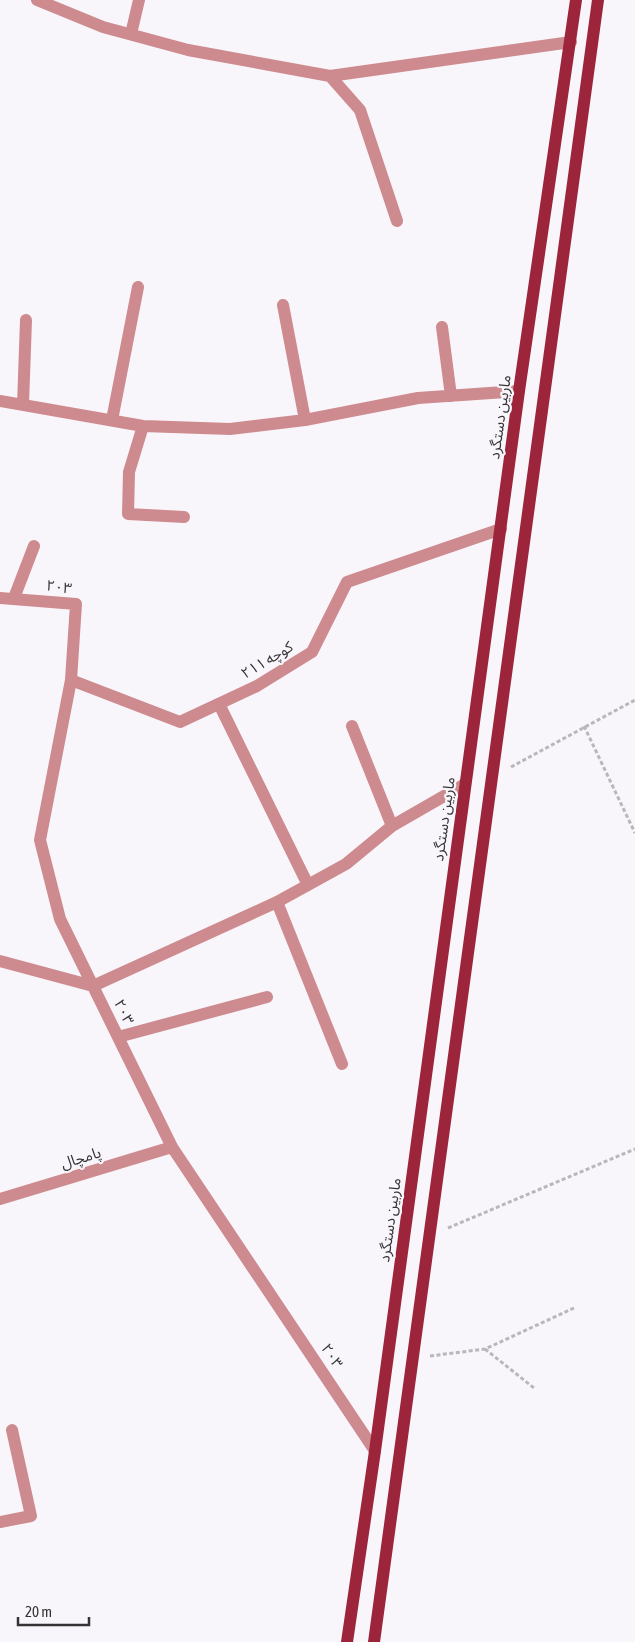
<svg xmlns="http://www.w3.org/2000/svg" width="635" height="1642" font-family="'Asap Condensed','Noto Sans Arabic',sans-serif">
	<rect width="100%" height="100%" fill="#f9f6fb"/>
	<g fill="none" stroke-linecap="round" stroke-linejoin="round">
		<path stroke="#bab7bb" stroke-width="3" stroke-dasharray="4 2.5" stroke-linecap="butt" d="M584,726L635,833
			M511,767L635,700
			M448,1228L635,1149
			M485,1349L534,1388
			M430,1356L485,1349L574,1308"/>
		<path stroke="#ce8b8f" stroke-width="12" d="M37,0L103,27L188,50L330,76L360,110L397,221
			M131,34L139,0
			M330,76L571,42
			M283,305L305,420
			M442,327L451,396
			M0,401L143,426L230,429L305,420L418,398L519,391
			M23,405L26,320
			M112,420L138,287
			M143,426L129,472L128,514L184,517
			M0,598L76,604L71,680L40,840L60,919L172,1147L375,1451
			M14,598L34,546
			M71,680L180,722L257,686L312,652L347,582L501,529
			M219,704L308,885
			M352,726L392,826
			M277,902L342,1064
			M0,961L93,986L277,902L346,864L392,826L465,784
			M118,1037L267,997
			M0,1199L172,1147
			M0,1522L31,1516L12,1430"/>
		<path stroke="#9c253b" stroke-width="12" d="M347,1642L375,1451L519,391L576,0
			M374,1642L598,0"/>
	</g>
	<g text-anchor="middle" stroke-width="4.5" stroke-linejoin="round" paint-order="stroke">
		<g font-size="15" fill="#353435" stroke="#f9f6fb">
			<text transform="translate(500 417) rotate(-82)" y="5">ماربین دستگرد</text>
			<text transform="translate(59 587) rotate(9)" y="5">۲۰۳</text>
			<text transform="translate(267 660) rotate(-31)" y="5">کوچه ۲۱۱</text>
			<text transform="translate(444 819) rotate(-82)" y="5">ماربین دستگرد</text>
			<text transform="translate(124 1012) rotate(64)" y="5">۲۰۳</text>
			<text transform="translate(81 1158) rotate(-17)" y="5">پامچال</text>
			<text transform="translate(390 1220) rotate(-82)" y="5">ماربین دستگرد</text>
			<text transform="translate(332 1356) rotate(56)" y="5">۲۰۳</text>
		</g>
	</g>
	<path d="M18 1617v8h71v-8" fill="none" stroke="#353435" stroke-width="2.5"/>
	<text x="25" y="1617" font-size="15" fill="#353435" stroke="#f9f6fb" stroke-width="4" paint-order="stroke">20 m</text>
</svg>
